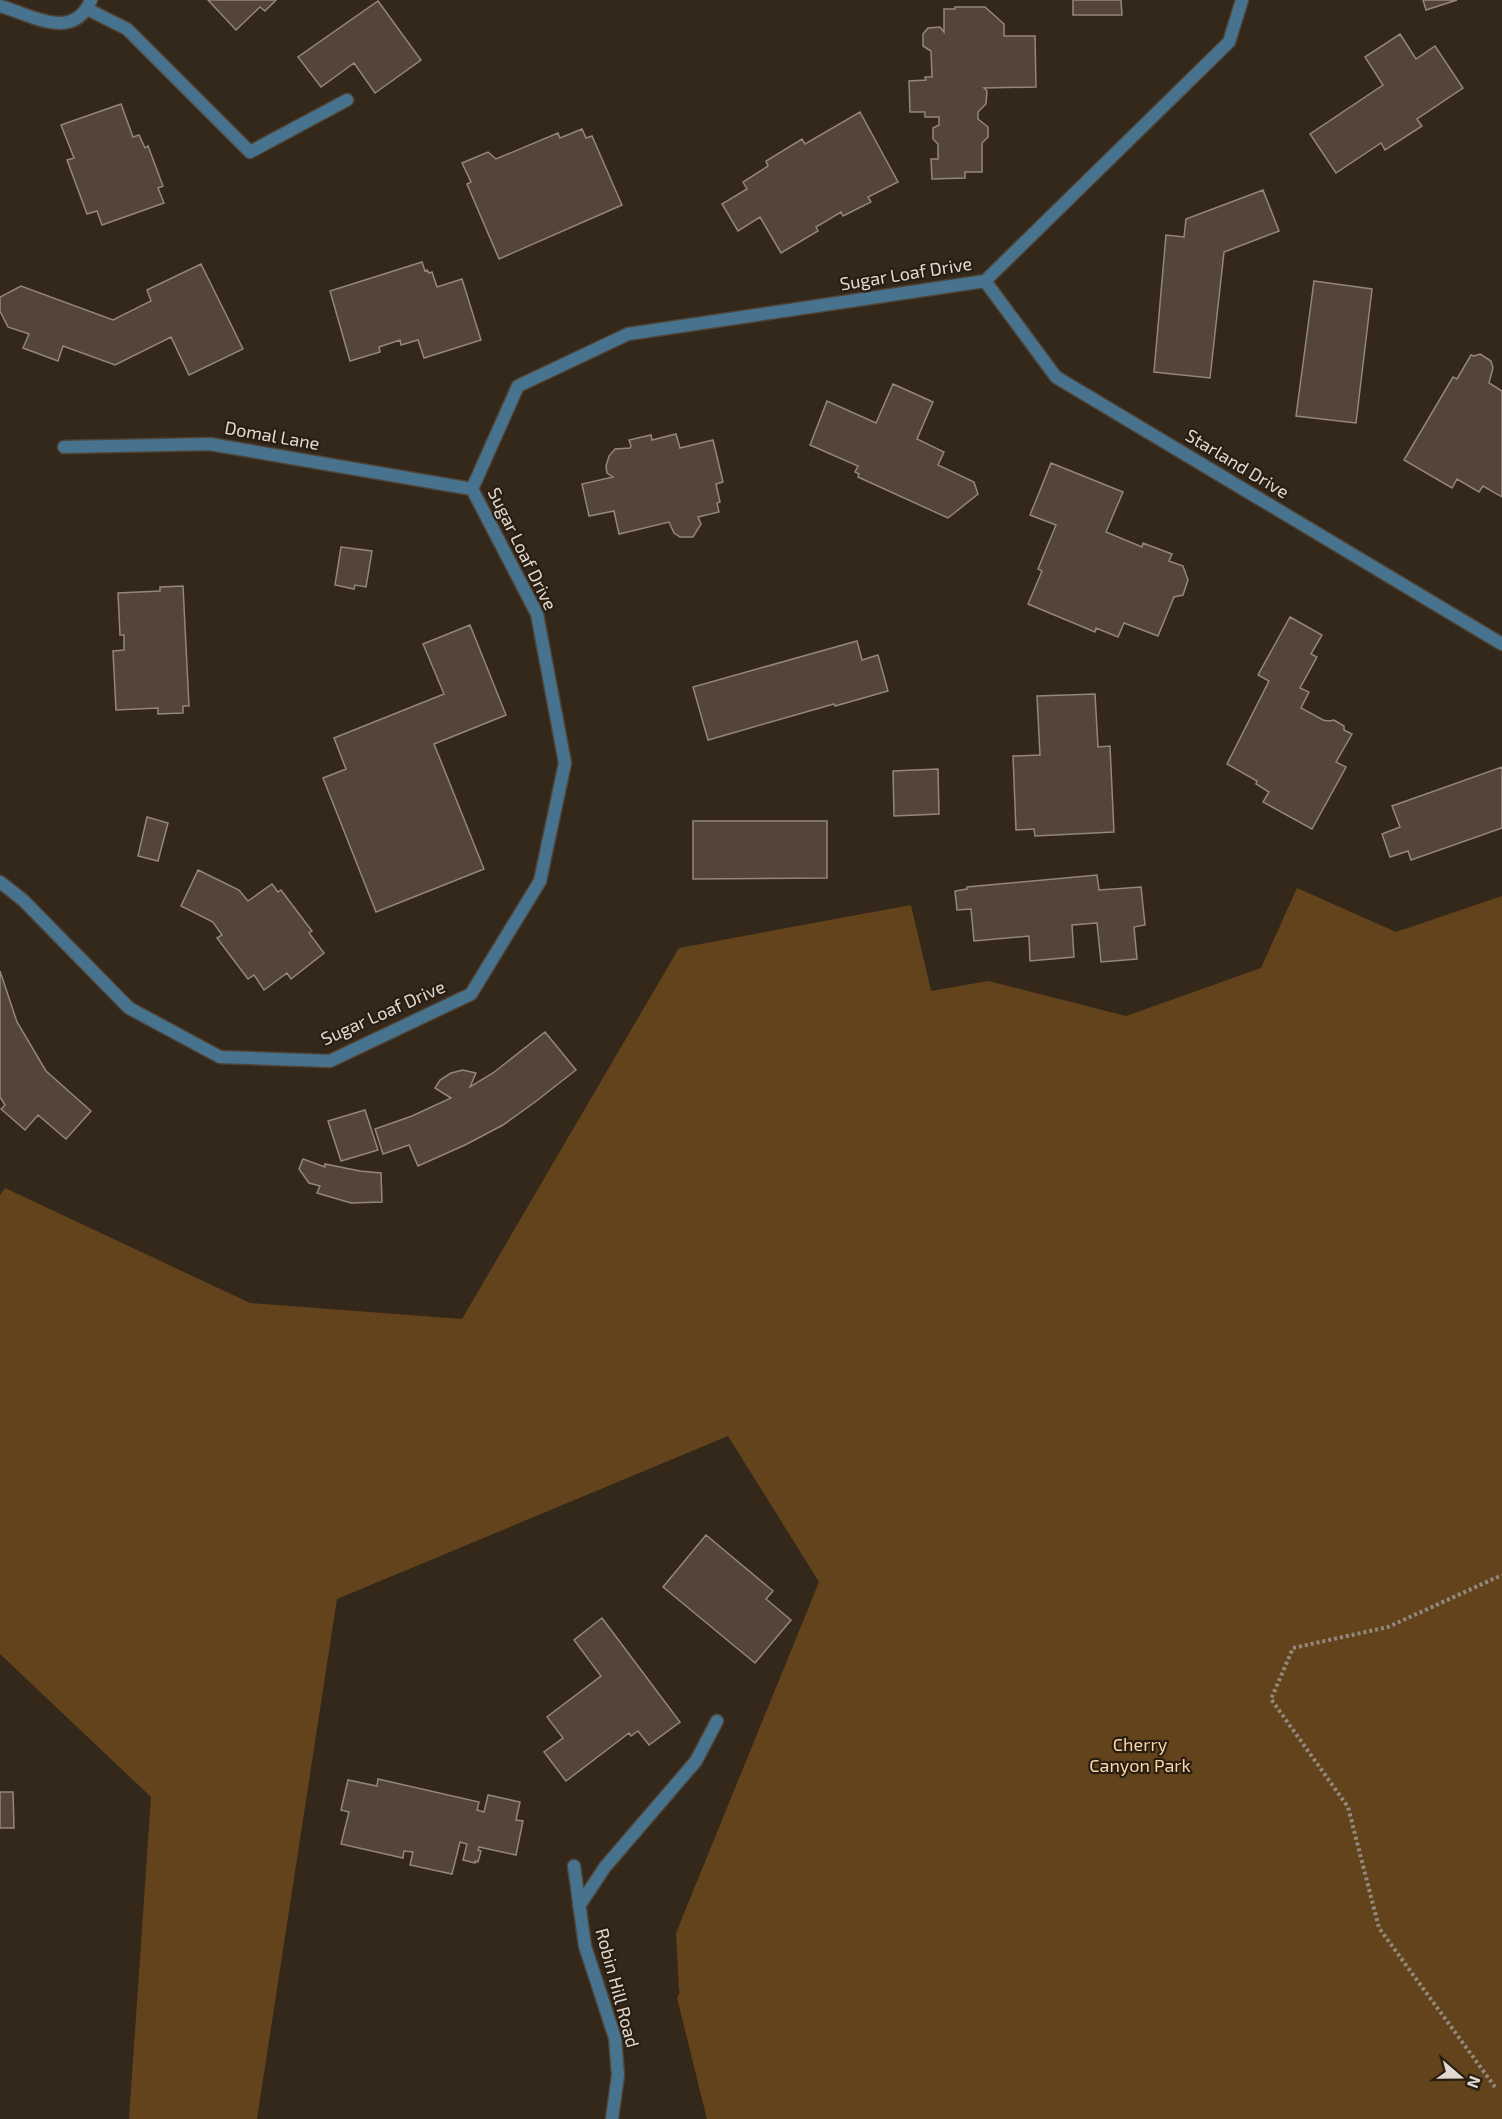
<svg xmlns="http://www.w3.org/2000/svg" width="1502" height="2119" font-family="'Exo 2',sans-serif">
	<rect width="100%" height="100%" fill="#33281a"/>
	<path fill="#63431b" d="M1297,888L1396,932L1502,896V2119H707L677,1998L680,1992L679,1990L676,1933L819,1582L728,1436L337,1599L257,2119H129L151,1797L0,1654V1195L5,1188L250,1303L462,1319L679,948L911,905L931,991L988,981L1126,1016L1261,968Z"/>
	<path fill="#534638" stroke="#958777" stroke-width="1.5" d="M208,0H276L265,11L260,7L236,30Z
		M1073,0H1121L1122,15H1073Z
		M1423,0H1457L1426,10Z
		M378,1L421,60L375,93L354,63L321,87L298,57Z
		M955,7H985L1004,24V36H1035L1036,87L984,88L987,91L986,104L978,112V119L988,127V137L982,143V172H965V178L932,179L931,159H938V144L933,139V128L939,125V117H925V112H910L909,81L926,80L925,77H932L931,51L923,46V34L928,28L940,27L944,32V9H955Z
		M1400,34L1416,59L1435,46L1463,88L1417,119L1422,126L1385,150L1381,143L1336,173L1310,134L1383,85L1365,57Z
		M121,104L133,137L139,135L145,148L148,146L163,186L158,188L164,203L102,225L97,211L87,214L67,160L74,158L61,125Z
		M860,112L898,182L868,197L871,202L843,216L841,212L816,227L818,231L781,253L760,217L738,231L722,204L747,189L743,182L768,166L766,161L802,139L805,144Z
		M582,129L586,138L592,136L622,205L499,259L467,184L471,182L462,163L488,152L496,159L558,133L560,138Z
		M1263,190L1279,231L1224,252L1210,378L1154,372L1166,235L1184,237L1186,219Z
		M422,262L425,271L427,270L429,273L432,272L437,287L462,279L481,340L424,358L418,340L401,345L400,340L379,347L380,352L350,361L330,291Z
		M201,264L243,349L189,375L171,337L115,365L63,346L58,361L23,348L29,334L8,327L0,311V297L21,286L113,320L151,301L147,290Z
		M1314,281L1372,289L1356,423L1296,416Z
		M1480,354L1491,361L1493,368L1489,383L1502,391V497L1483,486L1479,492L1457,479L1452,488L1404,460L1453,377L1457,379L1471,355L1474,356Z
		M893,384L933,402L917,439L944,452L938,465L974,482L978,494L948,518L858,477L859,474L855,472L858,466L810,445L827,401L876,423Z
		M676,434L680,448L713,440L723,482L716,484L720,502L717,503L719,512L698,517L701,524L693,537H680L674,533L669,522L619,534L614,511L589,516L582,484L613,477L607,473L606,466L609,456L615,449L630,448L631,446L629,440L651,435L652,440Z
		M1051,463L1123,492L1106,532L1142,547L1143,543L1172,554L1169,561L1183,566L1188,580L1183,595L1174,597L1158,636L1124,623L1118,637L1096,628L1095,632L1028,604L1042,571L1038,569L1056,525L1030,515Z
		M341,547L372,551L366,587L355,585L354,589L335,585Z
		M183,586L189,706H183V713L158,714V708L116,710L113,651L124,650V635H120L118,593L160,591V587Z
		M1290,617L1322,635L1311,654L1317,657L1300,688L1309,692L1301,708L1323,720L1329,721L1334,720L1344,726V730L1352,734L1336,762L1346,767L1312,829L1263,802L1269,792L1256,784L1257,781L1227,764L1269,681L1258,675Z
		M470,625L506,715L434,744L484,869L376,912L323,778L346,769L334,738L444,694L423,644Z
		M857,641L862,660L878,655L888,691L835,706L834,704L708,740L693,687Z
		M1095,694L1098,747L1110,746L1114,832L1035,836L1034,829L1016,830L1013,756L1040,755L1037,696Z
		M1502,767V828L1411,860L1408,851L1390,857L1382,834L1400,827L1392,806Z
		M938,769L939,814L894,816L893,771Z
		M147,817L168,823L158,861L138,856Z
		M693,821H827V878L693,879Z
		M198,870L239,890L248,901L272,884L278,892L281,890L312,931L309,933L324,953L291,979L287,973L264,990L254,975L248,979L217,938L222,935L213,922L181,906Z
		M1097,875L1099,890L1141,887L1145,925L1134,927L1137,959L1101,962L1097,923L1072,925L1074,957L1030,961L1029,936L974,941L971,909L957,910L955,891L967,889V887Z
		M0,971L17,1022L46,1071L91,1111L66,1139L38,1115L25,1130L1,1109L5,1105L0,1097Z
		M545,1032L576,1070L535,1102L503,1125L465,1145L418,1166L409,1145L383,1154L375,1129L412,1116L451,1098L435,1088L440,1080L451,1073L463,1070L476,1073L470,1087L493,1073Z
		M365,1110L378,1150L341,1161L328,1121Z
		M303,1159L325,1167V1164L360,1171L381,1173L382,1202L351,1203L317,1193L320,1186L309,1183L299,1169Z
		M706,1535L773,1591L766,1599L791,1620L755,1663L663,1587Z
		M602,1618L680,1722L649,1745L638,1731L631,1736L629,1733L566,1781L544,1752L563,1738L547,1717L601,1676L574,1640Z
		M378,1779L479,1802L477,1810L484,1812L488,1795L520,1802L516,1820L523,1821L516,1855L479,1847L478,1850L481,1851L478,1862L475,1861V1863L463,1860L467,1844L460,1842L452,1874L410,1865L413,1852L404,1851L403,1858L341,1844L349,1812L341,1810L348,1780L377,1786Z
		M0,1792H13L14,1828H0Z"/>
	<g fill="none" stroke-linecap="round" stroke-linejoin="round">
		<g stroke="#4f4437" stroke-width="15">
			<path id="lane" d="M87,9L127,29L250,152L347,100
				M579,1906L605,1867L696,1761L717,1721"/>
		</g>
		<g stroke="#4f4437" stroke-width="15">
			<path id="street" d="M0,6C30,14 73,43 91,0
				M985,281L1056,377L1502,644
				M64,447L210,444L472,489
				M472,489L518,386L628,334L985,281L1229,42L1242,0
				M0,882L23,900L129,1008L220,1057L330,1061L471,994L540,881L565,763L537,614L472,489
				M574,1866L585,1946L615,2038L618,2075L612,2119"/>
		</g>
		<path stroke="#93897e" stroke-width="4" stroke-dasharray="3 3" stroke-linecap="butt" d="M1495,2087L1379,1928L1348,1807L1271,1699L1293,1648L1388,1627L1502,1575"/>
		<use href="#lane" stroke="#48738f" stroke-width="12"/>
		<use href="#street" stroke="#48738f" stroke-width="12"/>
	</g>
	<g text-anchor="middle" stroke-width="4.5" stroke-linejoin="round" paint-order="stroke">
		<g font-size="18" fill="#e1d9d1" stroke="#291e11">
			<text transform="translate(906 274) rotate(-9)" y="6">Sugar Loaf Drive</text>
			<text transform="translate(272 436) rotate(10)" y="6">Domal Lane</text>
			<text transform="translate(1237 464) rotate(31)" y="6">Starland Drive</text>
			<text transform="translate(522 549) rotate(64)" y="6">Sugar Loaf Drive</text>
			<text transform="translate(383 1013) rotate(-24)" y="6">Sugar Loaf Drive</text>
			<text transform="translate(617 1988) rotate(75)" y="6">Robin Hill Road</text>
		</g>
		<g font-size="18" fill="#fad4aa" stroke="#291e11">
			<text x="1140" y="1751">Cherry<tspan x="1140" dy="21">Canyon Park</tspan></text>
		</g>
	</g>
	<g transform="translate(1460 2077) rotate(110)" stroke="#291e11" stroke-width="4.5" paint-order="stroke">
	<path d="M0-4.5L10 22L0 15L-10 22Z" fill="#e1d9d1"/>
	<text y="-9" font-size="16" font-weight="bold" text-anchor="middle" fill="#e1d9d1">N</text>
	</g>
</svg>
